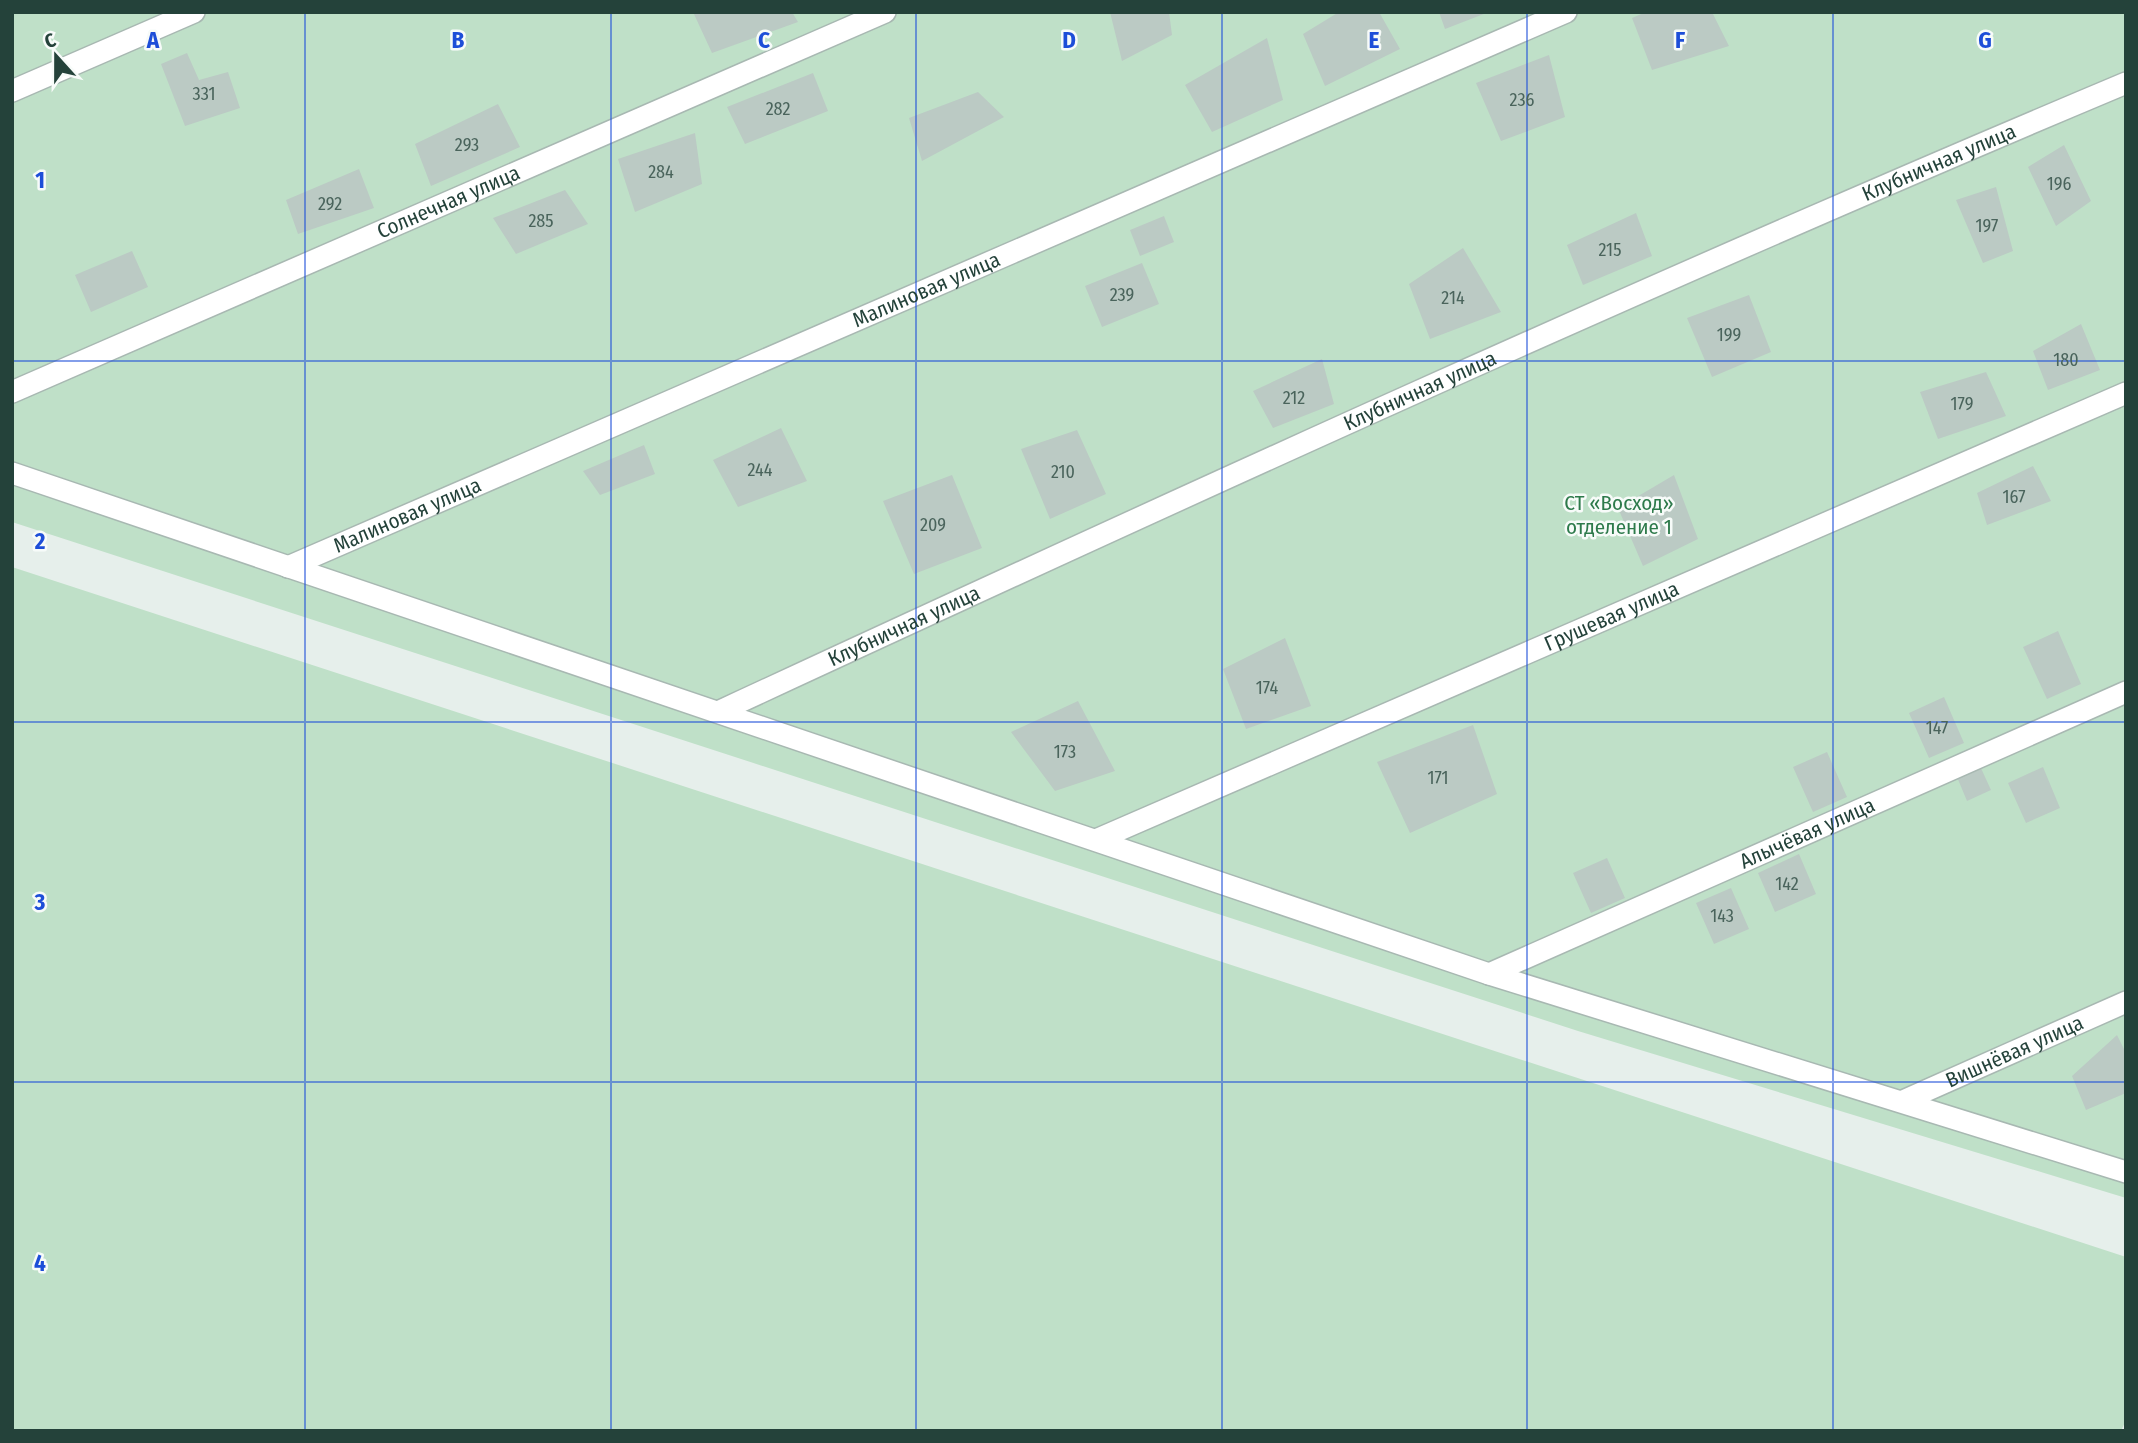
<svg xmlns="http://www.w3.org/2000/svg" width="2138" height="1443" font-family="'Fira Sans Condensed',sans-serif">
	<rect width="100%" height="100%" fill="#e6efeb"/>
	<path fill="#bfe0c8" d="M12,12H2126V1198L1578,1031L12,522Z
		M12,567L2126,1257V1420L2121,1431H12Z"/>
	<path fill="#bbcac4" d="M693,12H792L798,22L712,53Z
		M1110,12H1169L1172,35L1122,61Z
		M1339,12H1379L1400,49L1325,86L1303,34Z
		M1439,12H1489L1445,29Z
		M1646,12H1712L1729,46L1652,70L1632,18Z
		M1267,38L1283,100L1212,132L1185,85Z
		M187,53L199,80L228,72L240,108L185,126L161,64Z
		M1549,55L1565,117L1501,141L1476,83Z
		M813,73L828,111L745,144L727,107Z
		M978,92L1004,117L922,161L909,118Z
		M498,104L520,147L431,186L415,144Z
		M695,133L702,184L635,212L618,159Z
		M2064,145L2091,201L2056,226L2028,167Z
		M359,169L374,208L298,234L286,200Z
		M1996,187L2013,251L1983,263L1956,200Z
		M565,190L588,224L516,254L493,218Z
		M1636,213L1652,256L1583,285L1567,245Z
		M1164,216L1174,242L1140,256L1130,230Z
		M1463,248L1501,312L1430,339L1409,284Z
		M132,251L148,287L91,312L75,275Z
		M1142,263L1159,304L1102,327L1085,286Z
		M1749,295L1771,352L1712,377L1687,318Z
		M2081,324L2100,370L2048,390L2033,351Z
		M1322,359L1334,404L1273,428L1253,391Z
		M1986,372L2006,416L1938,439L1920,392Z
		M781,428L807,481L738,507L713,460Z
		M1077,430L1106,494L1050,519L1021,449Z
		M644,445L655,474L600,495L583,471Z
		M2033,466L2051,501L1987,525L1977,493Z
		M952,475L982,548L914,574L883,501Z
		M1674,475L1698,539L1643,566L1618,508Z
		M2058,631L2081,684L2047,699L2023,647Z
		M1285,638L1311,706L1246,729L1223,669Z
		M1944,697L1964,743L1929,758L1909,713Z
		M1078,701L1115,771L1055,791L1011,732Z
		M1473,725L1497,794L1410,833L1377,762Z
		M1827,752L1847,797L1813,812L1793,767Z
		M1980,766L1991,790L1967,801L1957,777Z
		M2043,767L2060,808L2026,823L2008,783Z
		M1799,854L1816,894L1775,912L1758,873Z
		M1607,858L1625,898L1591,913L1573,873Z
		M1731,888L1749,929L1714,944L1696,903Z
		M2117,1035L2126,1053V1093L2086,1110L2072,1076Z"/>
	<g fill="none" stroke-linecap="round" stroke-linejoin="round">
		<g stroke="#a8b8b2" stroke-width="24">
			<g id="minor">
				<path d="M12,91L194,12"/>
				<path id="s1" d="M12,392L885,12"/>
				<path d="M12,473L1489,974L2126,1172"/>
				<path id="s2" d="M288,567L1566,12"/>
				<path id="s3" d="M718,712C1184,496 1652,282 2126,83"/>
				<path id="s4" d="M1096,840L2126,393"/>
				<path id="s5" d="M1489,974L2126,692"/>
				<path id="s6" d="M1903,1101L2126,1002"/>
			</g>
		</g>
		<use href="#minor" stroke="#fff" stroke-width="21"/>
	</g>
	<path fill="none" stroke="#1d4ed8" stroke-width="2" stroke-opacity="0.55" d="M305,12V1431M611,12V1431M916,12V1431M1222,12V1431M1527,12V1431M1833,12V1431M12,361H2126M12,722H2126M12,1082H2126"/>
	<g text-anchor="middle" stroke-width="5" stroke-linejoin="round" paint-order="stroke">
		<g font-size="18" fill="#4a645c">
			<text x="204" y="100">331</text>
			<text x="1522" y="106">236</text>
			<text x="778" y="115">282</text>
			<text x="467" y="151">293</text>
			<text x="661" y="178">284</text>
			<text x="2059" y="190">196</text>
			<text x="330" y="210">292</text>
			<text x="541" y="227">285</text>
			<text x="1987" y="232">197</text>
			<text x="1610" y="256">215</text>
			<text x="1122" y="301">239</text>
			<text x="1453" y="304">214</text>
			<text x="1729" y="341">199</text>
			<text x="2066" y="366">180</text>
			<text x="1294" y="404">212</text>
			<text x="1962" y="410">179</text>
			<text x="760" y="476">244</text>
			<text x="1063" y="478">210</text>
			<text x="2014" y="503">167</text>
			<text x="933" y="531">209</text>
			<text x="1267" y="694">174</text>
			<text x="1937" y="734">147</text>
			<text x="1065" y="758">173</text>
			<text x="1438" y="784">171</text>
			<text x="1787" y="890">142</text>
			<text x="1722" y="922">143</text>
		</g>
		<g font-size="21" fill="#24423a" stroke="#f7fbf9">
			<text dy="7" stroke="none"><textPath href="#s3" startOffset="1339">Клубничная улица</textPath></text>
			<text dy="7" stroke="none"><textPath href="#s1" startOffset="476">Солнечная улица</textPath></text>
			<text dy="7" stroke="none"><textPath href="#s2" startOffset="696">Малиновая улица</textPath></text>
			<text dy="7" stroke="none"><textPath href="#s3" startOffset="772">Клубничная улица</textPath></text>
			<text dy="7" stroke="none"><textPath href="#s2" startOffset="130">Малиновая улица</textPath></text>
			<text dy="7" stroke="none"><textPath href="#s4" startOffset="562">Грушевая улица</textPath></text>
			<text dy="7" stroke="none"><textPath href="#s3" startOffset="205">Клубничная улица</textPath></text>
			<text dy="7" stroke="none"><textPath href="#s5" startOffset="348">Алычёвая улица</textPath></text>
			<text dy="7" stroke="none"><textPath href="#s6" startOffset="122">Вишнёвая улица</textPath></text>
		</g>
		<g font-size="21" fill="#2d7a4b" stroke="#f7fbf9">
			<text x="1619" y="510">СТ «Восход»<tspan x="1619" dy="24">отделение 1</tspan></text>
		</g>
	</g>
	<g font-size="23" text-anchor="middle" font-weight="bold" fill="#1d4ed8" stroke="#f7fbf9" stroke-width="5" stroke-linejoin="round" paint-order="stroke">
		<text x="153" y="48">A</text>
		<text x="458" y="48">B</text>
		<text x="764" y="48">C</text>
		<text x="1069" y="48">D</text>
		<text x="1374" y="48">E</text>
		<text x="1680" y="48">F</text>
		<text x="1985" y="48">G</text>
		<text x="40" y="188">1</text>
		<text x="40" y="549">2</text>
		<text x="40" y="910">3</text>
		<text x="40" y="1271">4</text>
	</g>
	<rect width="2138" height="1443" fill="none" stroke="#24423a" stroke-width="28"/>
	<g transform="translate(56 56) rotate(339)" stroke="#f7fbf9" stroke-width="5" paint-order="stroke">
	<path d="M0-5L12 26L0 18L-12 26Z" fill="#24423a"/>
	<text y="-10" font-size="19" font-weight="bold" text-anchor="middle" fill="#24423a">С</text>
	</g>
</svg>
